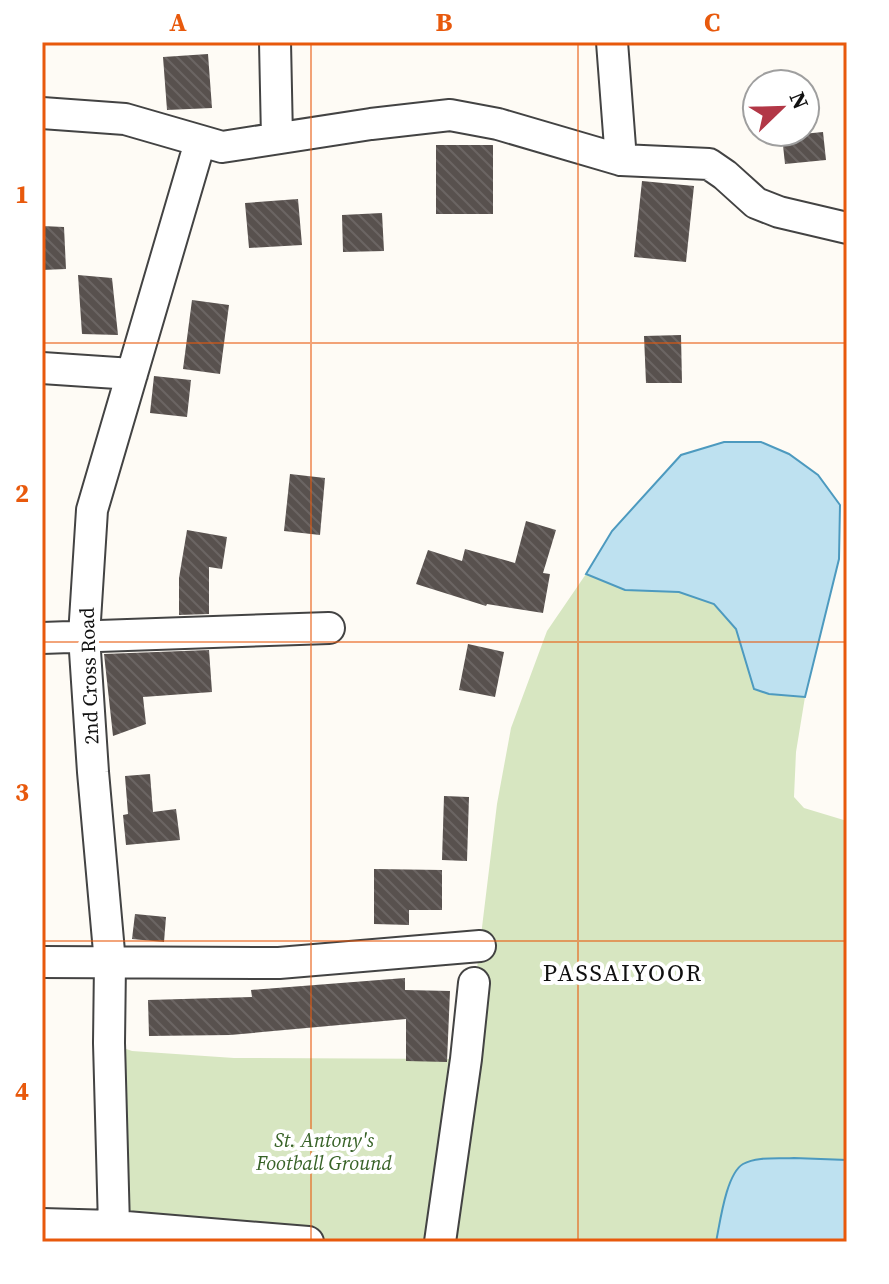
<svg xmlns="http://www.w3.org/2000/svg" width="889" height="1284" font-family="'Source Serif 4',serif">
	<defs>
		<pattern id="building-back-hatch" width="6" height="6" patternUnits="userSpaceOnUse" patternTransform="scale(2)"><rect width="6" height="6" fill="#58514e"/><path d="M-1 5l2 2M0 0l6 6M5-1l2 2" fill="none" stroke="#6b6563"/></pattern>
	</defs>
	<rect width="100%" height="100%" fill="#fefbf5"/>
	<path fill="#d7e6c1" d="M586,574L625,590L679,592L714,604L736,629L754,689L769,694L805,697L796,752L794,797L804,808L847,821V1160L794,1158L720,1219L716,1242H308L114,1226L109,1043L132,1051L234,1058L466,1059L497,804L511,728L547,631Z"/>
	<path fill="#bee1f0" stroke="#4d9abf" stroke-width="2" d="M724,442H761L789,454L818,475L840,505L839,559L805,697L769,694L754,689L736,629L714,604L679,592L625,590L586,574L612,531L681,455Z
		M794,1158L847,1160V1242H716C720,1223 726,1174 743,1164C757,1156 779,1159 794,1158Z"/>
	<path fill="url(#building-back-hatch)" d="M208,54L212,108L167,110L163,57Z
		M823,132L826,160L785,164L782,136Z
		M436,145H493V214H436Z
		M642,181L694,186L686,262L634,257Z
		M298,199L302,245L249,248L245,203Z
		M382,213L384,251L343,252L342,215Z
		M42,226L64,227L66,269L42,270Z
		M78,275L112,278L118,335L82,334Z
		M192,300L229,305L220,374L183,369Z
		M681,335L682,383H646L644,336Z
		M154,376L191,380L187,417L150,413Z
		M290,474L325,478L320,535L284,531Z
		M526,521L556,530L543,573L550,574L543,613L487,604L486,606L416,584L428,550L462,561L465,549L515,563Z
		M187,530L227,537L222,569L209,567V614L179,615V578Z
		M468,644L504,652L495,697L459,690Z
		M209,650L212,692L143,697L146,724L113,736L104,654Z
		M150,774L153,812L176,809L180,840L126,845L123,815L128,814L125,776Z
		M444,796L469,797L467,861L442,860Z
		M374,869L442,870V910H409V925L374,924Z
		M135,914L166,917L164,942L132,939Z
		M405,978V990L450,991L447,1062L406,1061V1019L230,1035L149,1036L148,1000L252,997L251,990Z"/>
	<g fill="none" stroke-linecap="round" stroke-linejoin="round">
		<g stroke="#434343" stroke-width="34">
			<path id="minor" d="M275,42L277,138
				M612,42L621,160
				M42,113L125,119L222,147L371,124L450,115L498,124L621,160L709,164L725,175L756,203L779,212L847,228
				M42,368L132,374
				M42,638L329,628
				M42,962L279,963L480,946
				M42,1224L114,1226L308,1242
				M114,1226L109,1043L110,963L93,772L84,636L92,510L200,142
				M440,1242L466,1059L474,983"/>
		</g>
		<use href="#minor" stroke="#fff" stroke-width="30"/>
	</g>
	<path fill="none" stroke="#e8590c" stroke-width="2" stroke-opacity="0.55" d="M311,42V1242M578,42V1242M42,343H847M42,642H847M42,941H847"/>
	<g text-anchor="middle" stroke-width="8" stroke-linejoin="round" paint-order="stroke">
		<g font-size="20" fill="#101010" stroke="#fff">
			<text transform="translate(89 676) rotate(-92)" y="7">2nd Cross Road</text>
		</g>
		<g font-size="20" font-style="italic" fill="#376227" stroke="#fff">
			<text x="324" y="1147">St. Antony's<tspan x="324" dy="23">Football Ground</tspan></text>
		</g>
		<g font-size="24" letter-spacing="2" fill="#101010" stroke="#fff">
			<text x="623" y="981">PASSAIYOOR</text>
		</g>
	</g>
	<rect width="889" height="1284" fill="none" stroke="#ffffff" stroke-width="88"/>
	<g transform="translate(781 108) rotate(67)"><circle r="38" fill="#ffffff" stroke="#9f9f9f" stroke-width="2"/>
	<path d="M0-6L14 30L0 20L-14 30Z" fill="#b23746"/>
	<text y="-12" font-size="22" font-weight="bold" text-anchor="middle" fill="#101010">N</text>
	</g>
	<rect x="44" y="44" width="801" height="1196" fill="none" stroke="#e8590c" stroke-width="3"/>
	<g font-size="26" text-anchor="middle" font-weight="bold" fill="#e8590c">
		<text x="178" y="31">A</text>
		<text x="444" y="31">B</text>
		<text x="712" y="31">C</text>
		<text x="22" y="203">1</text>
		<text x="22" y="502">2</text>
		<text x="22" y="801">3</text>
		<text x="22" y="1100">4</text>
	</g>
</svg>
